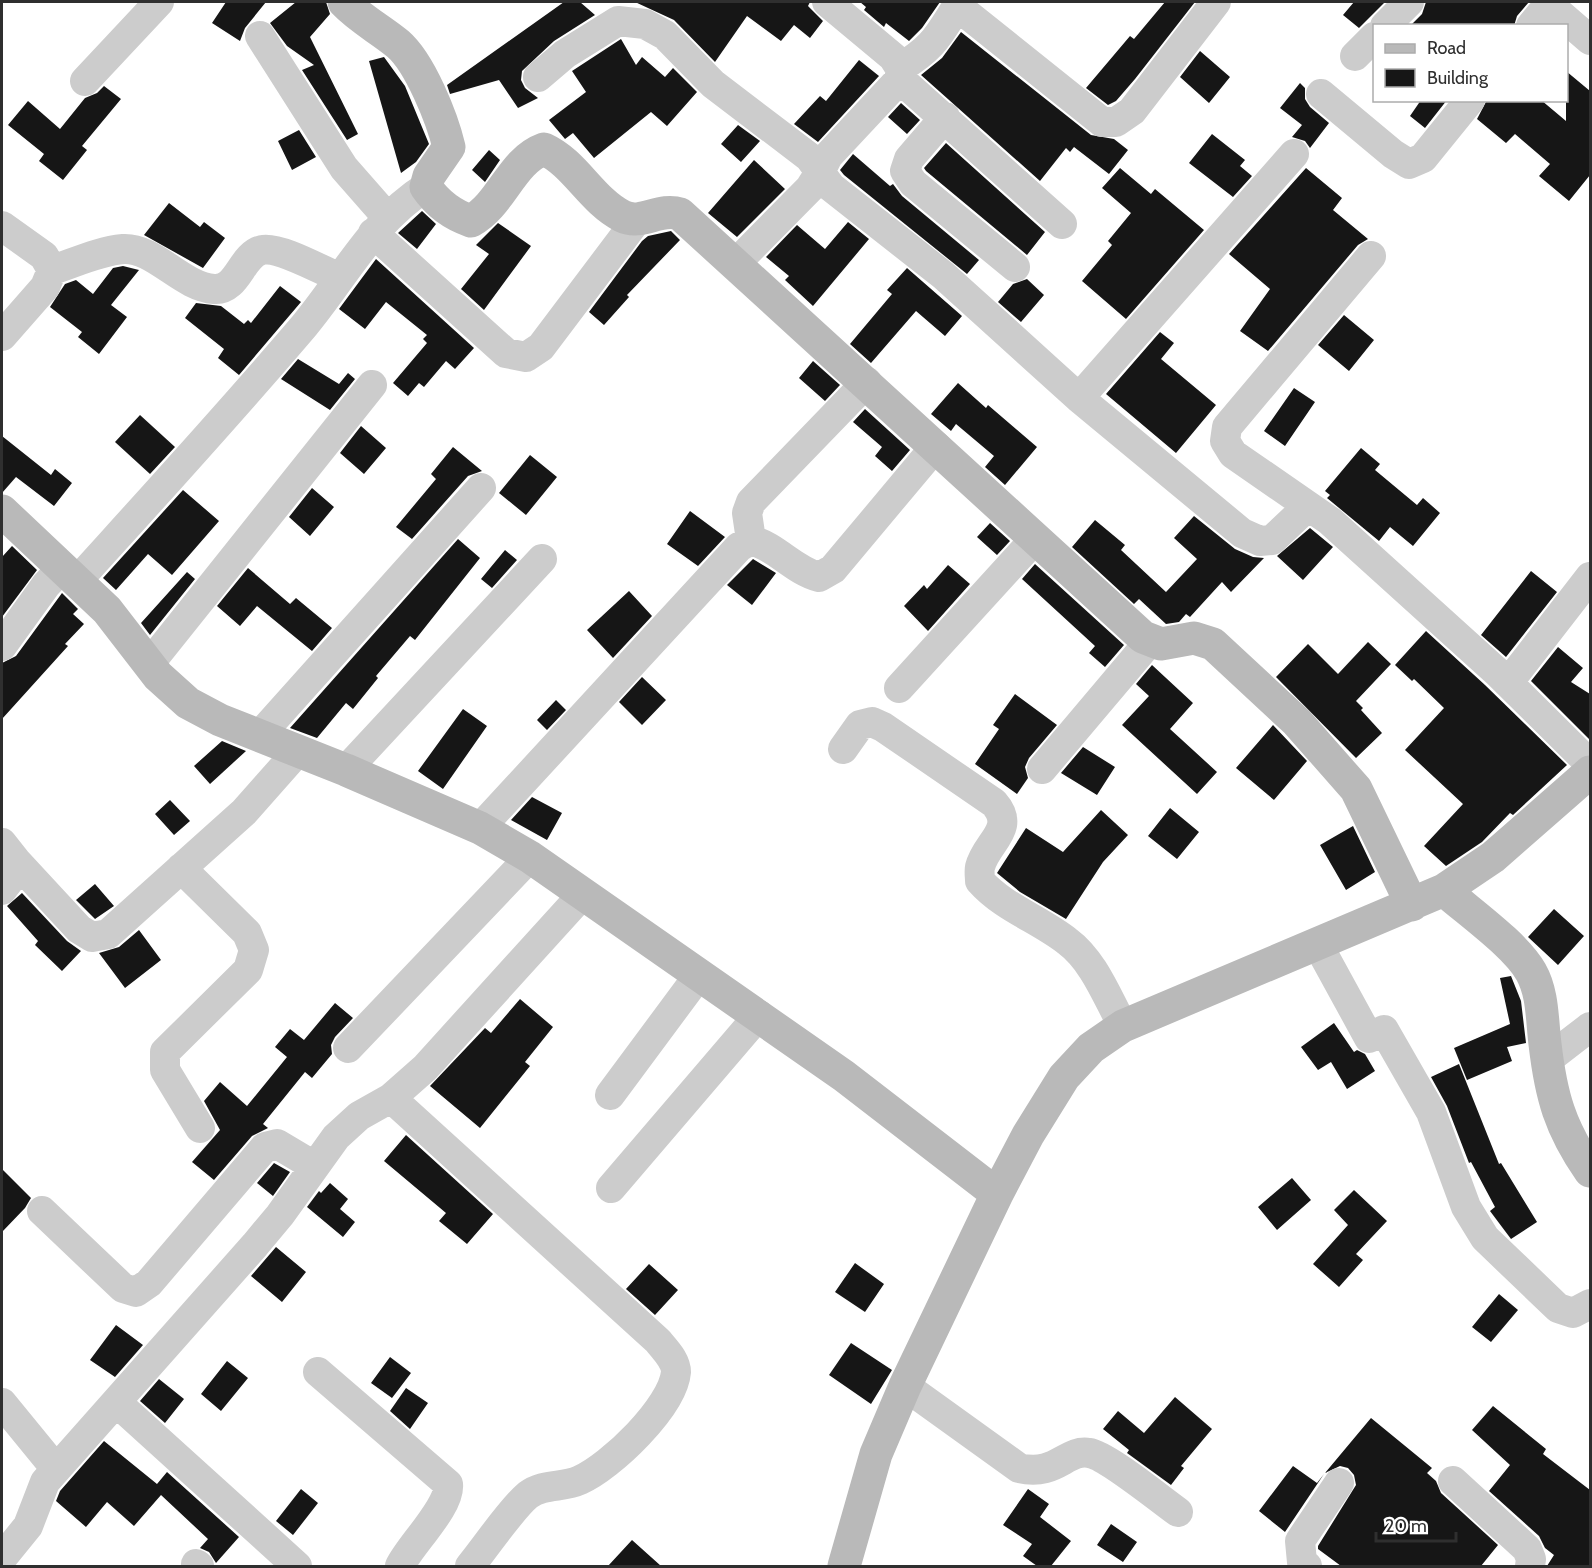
<svg xmlns="http://www.w3.org/2000/svg" width="1592" height="1568" font-family="Cabin,sans-serif">
	<rect width="100%" height="100%" fill="#fff"/>
	<path fill="#161616" d="M226,2H266L245,28L240,41L212,23Z
		M296,2H326L330,14L310,37L358,134L347,140L302,70L314,65L287,46L270,23Z
		M564,2H580L595,15L554,41L522,71L521,80L525,88L538,98L518,108L499,80L450,94L447,85Z
		M635,2H810L808,6L823,21L810,38L794,25L781,41L747,16L715,62L674,20Z
		M860,2H940L922,28L909,41L886,23L884,27L864,10L866,7Z
		M1165,2H1195L1135,79L1116,101L1108,105L1086,88L1130,36L1134,39Z
		M1354,2H1385L1359,28L1343,15Z
		M1426,2H1529L1517,16L1514,26H1410L1422,14Z
		M961,32L1091,135L1114,139L1128,150L1109,174L1074,147L1070,152L1066,148L1040,181L921,75L942,58Z
		M621,39L636,65L642,57L665,77L673,68L697,92L667,126L651,112L594,158L573,133L565,139L549,120L586,92L572,71Z
		M1200,51L1230,77L1209,103L1180,77Z
		M384,57L405,86L429,144L416,162L401,173L369,61Z
		M859,60L879,76L818,142L794,124L820,96L826,101Z
		M1566,71L1590,91V175L1569,201L1539,176L1550,164L1515,134L1506,143L1477,119L1487,100H1541L1566,121Z
		M1300,83L1305,88V99L1310,107L1329,123L1310,148L1305,141L1292,137L1302,125L1280,108Z
		M104,86L121,99L82,146L87,150L63,180L39,161L44,154L8,125L28,101L60,129L85,98L97,93Z
		M1421,100H1447L1425,128L1410,116Z
		M901,103L920,120L907,134L888,117Z
		M738,125L760,141L741,162L721,144Z
		M299,130L316,157L292,170L278,141Z
		M1212,134L1245,160L1240,166L1252,176L1233,197L1189,163Z
		M946,143L1045,232L1027,255L926,171L924,168Z
		M489,150L500,160L485,182L472,170Z
		M853,154L890,186L893,184L902,196L979,260L967,274L844,175L840,170Z
		M754,160L785,189L737,237L708,213Z
		M1120,168L1151,194L1155,189L1204,230L1126,319L1082,281L1112,245L1108,241L1131,213L1102,188Z
		M1306,168L1342,198L1333,210L1368,239L1358,245L1268,351L1240,331L1270,289L1229,254Z
		M169,203L200,227L204,222L225,238L203,268L144,235Z
		M422,211L436,224L417,249L398,233Z
		M848,222L869,239L813,306L785,280L789,276L766,257L797,225L825,249Z
		M498,223L531,246L484,310L461,289L489,254L476,245Z
		M671,231L680,240L627,295L629,297L604,325L589,312L642,241L648,236Z
		M376,259L474,348L455,369L446,361L424,387L419,383L408,396L393,383L427,343L423,339L427,335L386,302L365,329L339,309Z
		M123,266L139,270L111,305L127,317L99,354L78,337L82,332L50,307L65,284L76,280L93,294L113,268Z
		M907,268L962,316L945,336L916,311L871,363L850,344L892,294L887,290Z
		M1027,279L1044,295L1021,322L998,302L1013,284Z
		M280,286L301,302L239,375L218,358L224,349L185,318L196,303L221,306L244,324L248,320L251,323Z
		M1344,315L1374,340L1349,371L1318,345Z
		M1160,332L1174,343L1161,359L1216,405L1176,453L1106,394Z
		M298,359L339,384L348,373L355,379L330,410L281,379Z
		M813,361L840,385L825,401L799,378Z
		M958,383L986,408L988,405L1037,447L1005,485L985,467L994,456L956,424L951,431L931,414Z
		M1294,388L1315,402L1285,446L1264,431Z
		M865,409L910,450L892,471L875,456L882,447L853,422Z
		M140,415L175,447L150,474L115,442Z
		M361,426L386,448L364,474L340,453Z
		M2,436L51,475L55,469L72,483L54,506L16,477L2,493Z
		M453,447L482,471L468,476L412,539L396,527L436,479L431,474Z
		M1361,448L1380,464L1375,470L1417,505L1423,498L1440,513L1413,546L1390,527L1379,541L1327,498L1330,495L1325,491Z
		M530,455L557,477L526,515L499,493Z
		M312,488L334,507L310,536L289,517Z
		M183,490L219,521L172,575L148,554L116,590L103,578Z
		M690,511L725,537L698,566L667,544Z
		M1194,516L1235,549L1253,557L1264,558L1231,592L1222,582L1190,617L1186,614L1179,622L1166,624L1139,599L1134,604L1072,547L1095,520L1125,545L1121,550L1166,592L1197,559L1174,538Z
		M990,523L1010,541L997,555L977,537Z
		M1310,528L1333,547L1303,580L1277,556Z
		M458,539L480,558L415,640L410,636L376,676L378,678L353,709L346,703L317,738L290,728Z
		M12,546L37,570L2,617V557Z
		M505,550L517,560L492,588L481,579Z
		M753,559L776,573L752,605L727,585Z
		M1035,564L1124,645L1105,667L1089,653L1095,646L1022,579Z
		M948,565L970,584L928,631L904,606L924,585L927,589Z
		M248,568L290,604L296,598L332,628L312,651L257,606L240,626L217,606Z
		M1531,571L1557,592L1506,657L1481,635Z
		M187,572L195,579L150,635L141,623Z
		M629,591L652,616L613,658L587,630Z
		M62,593L78,609L73,614L84,624L65,644L68,646L2,719V663L16,656Z
		M1426,631L1485,685L1567,765L1513,815L1510,813L1482,842L1446,866L1424,846L1463,804L1405,750L1444,708L1414,679L1412,681L1395,665Z
		M1368,642L1391,664L1356,701L1363,708L1361,710L1382,733L1356,758L1276,677L1308,644L1338,674Z
		M1558,647L1583,668L1571,682L1590,694V740L1531,681Z
		M1152,665L1193,703L1170,729L1217,772L1197,794L1122,725L1149,696L1136,684Z
		M642,677L666,700L642,725L619,702Z
		M1015,694L1057,725L1029,758L1025,767L1028,778L1017,794L975,764L999,729L993,725Z
		M556,700L566,710L547,730L537,720Z
		M463,709L487,726L443,789L418,771Z
		M1273,725L1307,761L1274,800L1236,768Z
		M222,741L246,751L210,784L194,766Z
		M1083,747L1115,767L1097,795L1061,773Z
		M532,797L562,813L547,840L511,820Z
		M170,800L190,821L174,835L155,814Z
		M1170,808L1199,832L1177,859L1148,836Z
		M1101,810L1128,835L1103,862L1066,919L1020,892L997,873L1026,828L1063,852Z
		M1353,826L1375,872L1346,890L1320,845Z
		M95,884L114,906L95,919L76,900Z
		M22,893L67,941L81,951L62,971L35,945L38,941L7,906Z
		M1554,909L1584,936L1558,965L1528,937Z
		M139,930L161,960L125,988L99,953L119,947Z
		M1511,976L1521,1001L1526,1043L1507,1047L1512,1061L1467,1080L1454,1048L1510,1024L1500,978Z
		M520,999L553,1027L525,1062L530,1066L480,1128L430,1086L485,1028L491,1033Z
		M335,1003L353,1018L335,1037L331,1045L332,1054L312,1078L305,1072L263,1124L268,1128L252,1136L214,1180L192,1162L220,1130L204,1101L220,1082L247,1106L287,1057L275,1047L290,1029L304,1040Z
		M1334,1023L1354,1052L1357,1050L1365,1054L1375,1071L1347,1089L1331,1062L1318,1070L1301,1047Z
		M1459,1064L1499,1164L1501,1163L1537,1222L1511,1239L1490,1211L1495,1207L1471,1162L1469,1163L1447,1106L1431,1077Z
		M406,1135L493,1214L467,1244L439,1221L446,1213L384,1161Z
		M274,1163L290,1172L273,1196L257,1183Z
		M2,1169L31,1198L25,1208L2,1232Z
		M1292,1178L1311,1200L1277,1230L1258,1207Z
		M330,1183L348,1199L340,1209L355,1222L343,1237L307,1207L319,1191L321,1193Z
		M1354,1190L1387,1221L1356,1254L1363,1260L1339,1287L1313,1264L1348,1225L1334,1210Z
		M276,1247L306,1272L282,1302L251,1276Z
		M855,1263L884,1284L865,1312L835,1292Z
		M649,1264L678,1290L655,1315L626,1289Z
		M1499,1294L1518,1310L1491,1342L1472,1327Z
		M116,1325L143,1345L115,1377L90,1360Z
		M851,1343L892,1370L871,1404L829,1375Z
		M390,1357L411,1373L392,1398L371,1383Z
		M227,1361L248,1378L221,1411L201,1394Z
		M159,1379L184,1399L165,1423L140,1401Z
		M406,1388L428,1403L410,1429L390,1411Z
		M1175,1397L1212,1429L1181,1466L1184,1468L1171,1485L1127,1453L1129,1450L1103,1429L1118,1411L1144,1433Z
		M1493,1406L1546,1449L1543,1454L1590,1490V1566H1547L1554,1555L1545,1548L1539,1536L1489,1491L1510,1465L1472,1430Z
		M1371,1418L1432,1468L1427,1473L1436,1481L1441,1493L1498,1545L1481,1566H1341L1318,1549V1546L1356,1485L1354,1475L1348,1468L1340,1466L1325,1473Z
		M104,1441L157,1484L167,1472L239,1537L216,1563L209,1552L200,1548L208,1539L161,1495L134,1526L107,1502L86,1527L56,1501L60,1491Z
		M1293,1466L1317,1483L1324,1474L1285,1532L1259,1511Z
		M301,1489L318,1503L293,1535L276,1521Z
		M1028,1489L1049,1504L1040,1517L1071,1541L1051,1566H1037L1023,1556L1032,1544L1003,1525Z
		M1111,1524L1137,1542L1123,1562L1097,1545Z
		M632,1540L661,1566H608Z"/>
	<g fill="none" stroke-linecap="round" stroke-linejoin="round">
		<path stroke="#ccc" stroke-width="30" d="M827,2L893,57L900,68V79L828,156L820,172L831,187L943,275L1079,398L1242,533L1260,541L1272,540L1307,507
			M957,6L1102,122H1116L1132,111L1216,2
			M1385,26L1409,2
			M1531,26L1545,9H1554L1590,40
			M260,36L344,168L387,217
			M1355,56L1374,37
			M900,68C936,46 938,35 960,2
			M538,77L565,54L618,21L645,24L665,35L713,84L809,157L820,172L810,188L736,263
			M900,79L1062,224
			M85,81L159,2
			M1321,94L1393,154L1409,164L1423,158L1470,100
			M945,117L909,159L905,171L913,183L1015,267
			M2,226L44,256L52,270L45,287L2,336
			M373,233L506,353L526,357L541,347L636,221
			M1371,256L1227,427L1225,441L1233,454L1330,521L1497,672L1590,764
			M52,270C74,263 99,251 123,249C154,247 182,287 214,289C238,291 241,255 262,250C279,246 323,271 340,278
			M1079,398L1294,154
			M751,540L747,513L751,502L867,382
			M77,581C153,497 230,413 304,326C344,278 372,221 426,187
			M2,646L46,585L62,568
			M150,663L372,385
			M1508,683L1590,577
			M899,688L1034,540
			M259,736L481,488
			M843,749L860,725L872,722L883,727L994,803C1017,829 986,842 980,867C979,871 980,877 980,881C1004,908 1039,919 1067,941C1094,961 1107,997 1123,1026
			M1042,769L1150,641
			M346,770L542,559
			M480,828L739,547L751,540C777,547 793,570 819,577L833,569L936,446
			M2,843L17,862L15,873L2,890
			M17,862L79,929L92,937L108,934L244,812L298,751
			M181,868L247,933L254,950L248,970L165,1052V1070L200,1128
			M1317,943L1369,1038L1384,1030L1431,1112L1466,1207L1485,1238L1558,1308L1573,1313L1590,1304
			M348,1048L530,857
			M1547,1060L1590,1027
			M610,1095L699,975
			M391,1098L658,1341C665,1350 676,1360 676,1372C673,1407 610,1467 580,1480C563,1488 544,1483 528,1495C511,1509 485,1548 470,1566
			M611,1188L759,1015
			M42,1211L123,1288L136,1292L149,1283L265,1147L277,1144L314,1166
			M318,1372L448,1484C451,1506 410,1545 400,1566
			M905,1386L1019,1468C1056,1477 1066,1449 1089,1453C1106,1455 1161,1500 1178,1512
			M116,1402L297,1566
			M2,1403L56,1469
			M1453,1481L1527,1549L1531,1559L1530,1566
			M2,1558L28,1526L45,1482L255,1245L280,1215L336,1137L359,1116L391,1098L425,1068L582,895
			M196,1564L199,1566
			M1307,1566L1302,1562L1300,1541L1339,1483"/>
		<path stroke="#b9b9b9" stroke-width="33" d="M344,2C360,19 380,29 398,44C420,63 442,118 449,147L429,176L426,187C437,203 453,215 471,221C502,204 511,161 544,149C575,163 591,200 622,216C642,226 659,207 680,214L1143,637L1161,644L1194,638L1213,644L1297,722L1356,789L1412,905
			M2,511L107,610L158,676L188,703L220,720L346,770L480,828L530,857L844,1076L997,1194
			M1444,890C1469,912 1516,945 1531,972C1543,993 1542,1020 1545,1044C1551,1096 1560,1128 1590,1171
			M844,1566L876,1454L905,1386L997,1194L1028,1135L1064,1077L1091,1048L1123,1026L1444,890L1493,857L1590,772"/>
	</g>
	<rect width="1592" height="1568" fill="none" stroke="#2f2f2f" stroke-width="6"/>
	<rect x="1373" y="24" width="195" height="78" fill="#ffffff" stroke="#acacac" stroke-width="1.5"/>
	<rect x="1385" y="44" width="30" height="9" fill="#b9b9b9" stroke="#acacac" stroke-width="1.5"/>
	<text x="1427" y="54" font-size="18" fill="#2f2f2f">Road</text>
	<rect x="1385" y="69" width="30" height="18" fill="#161616" stroke="#acacac" stroke-width="1.5"/>
	<text x="1427" y="84" font-size="18" fill="#2f2f2f">Building</text>
	<path d="M1376 1532v9h80v-9" fill="none" stroke="#2f2f2f" stroke-width="3"/>
	<text x="1385" y="1532" font-size="18" fill="#2f2f2f" stroke="#ffffff" stroke-width="4.5" paint-order="stroke">20 m</text>
</svg>
